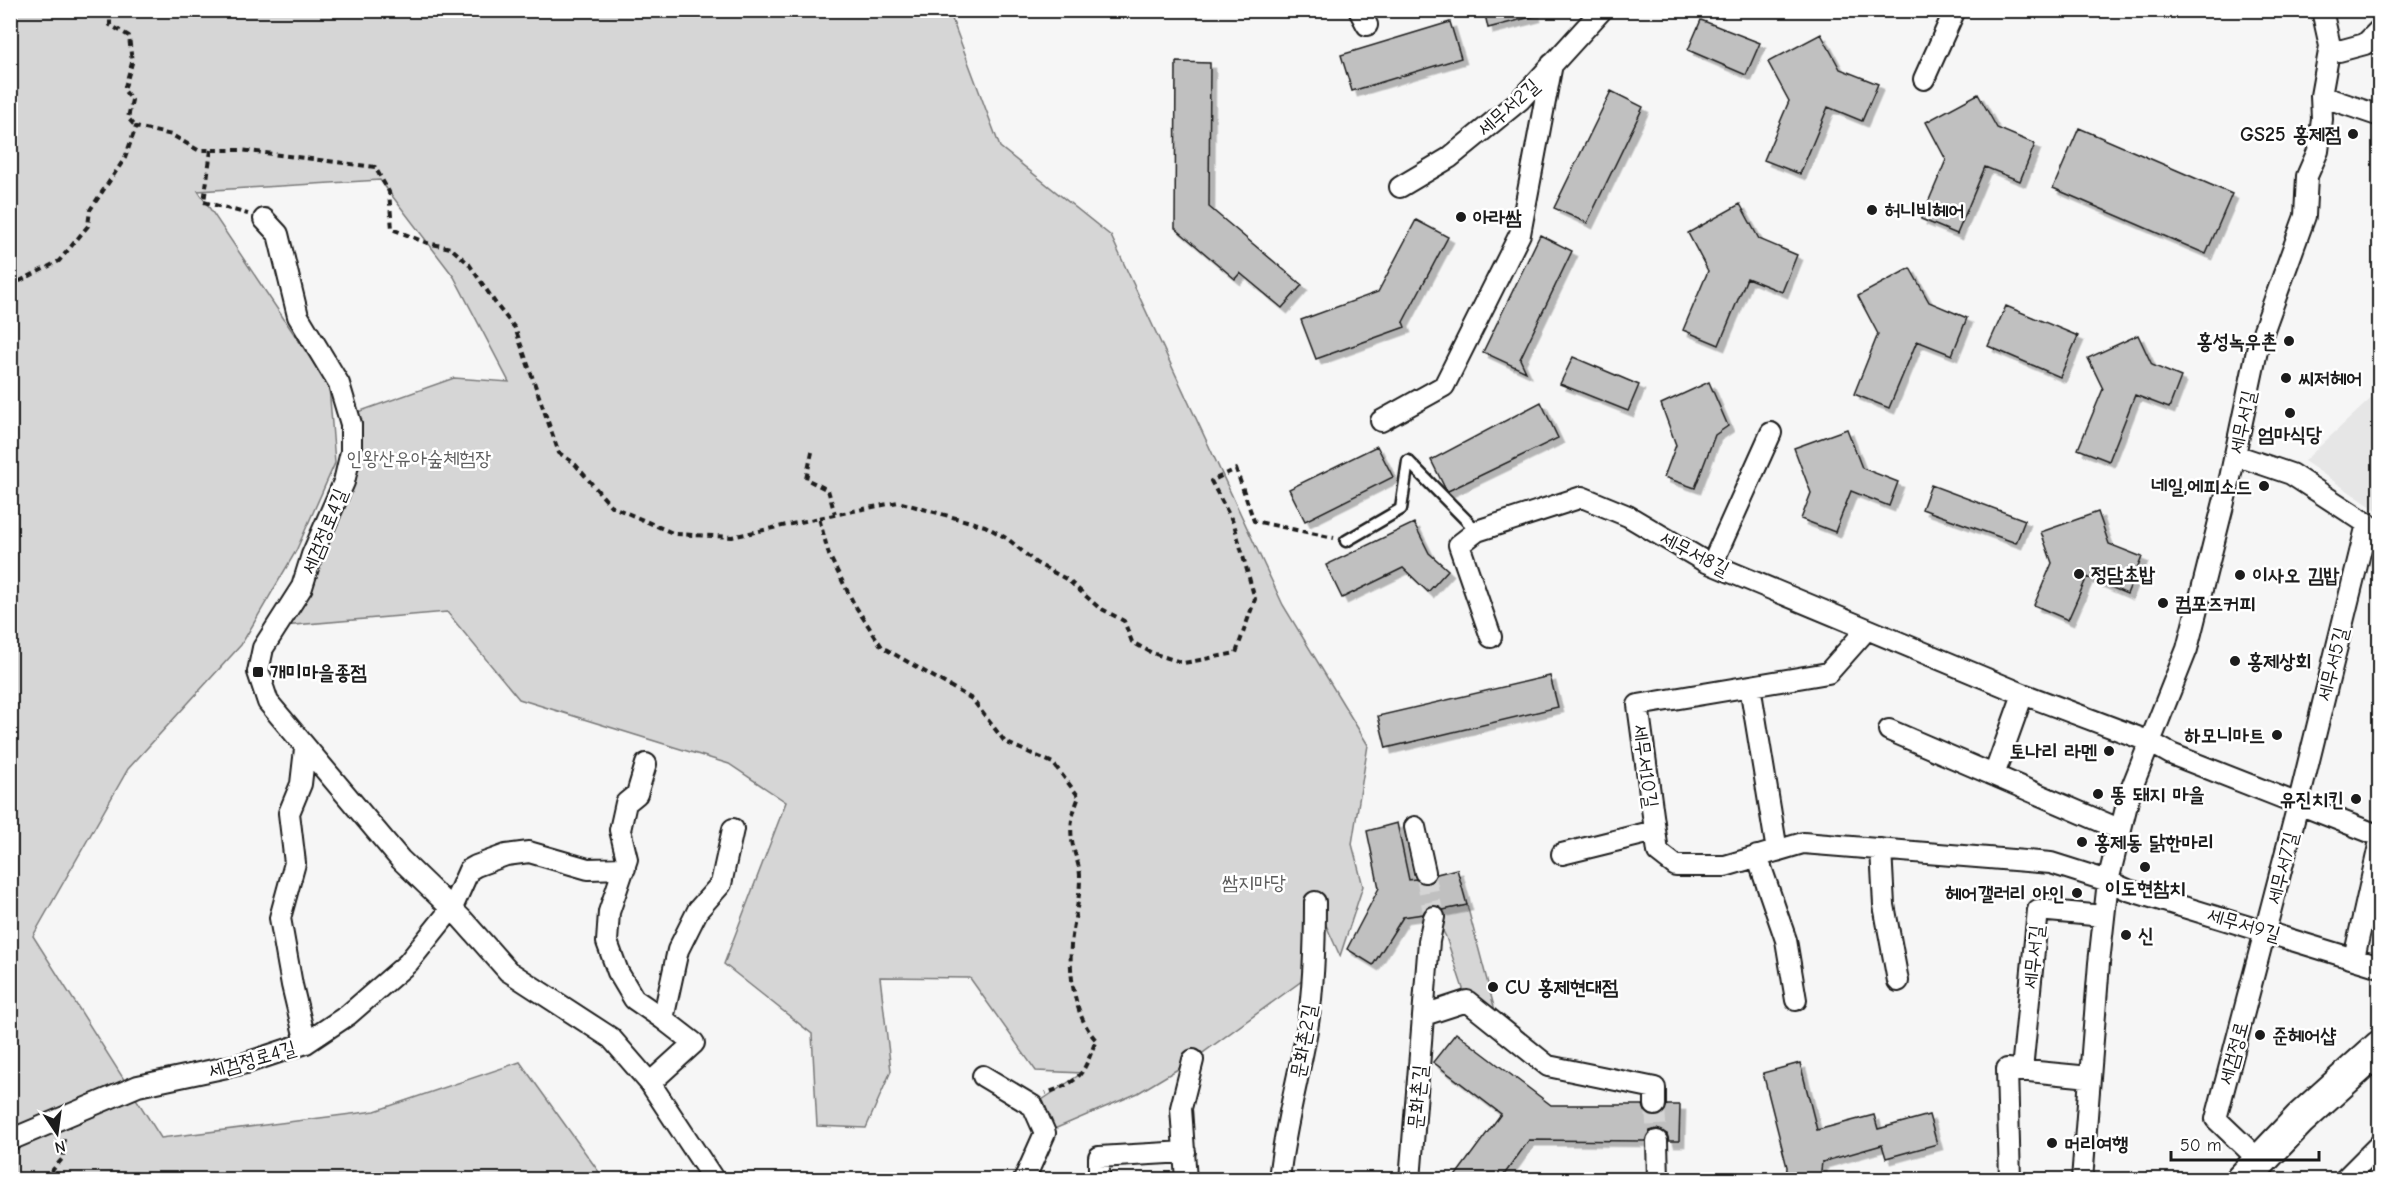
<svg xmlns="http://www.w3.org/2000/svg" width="2390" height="1190" font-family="'Comic Neue','Poor Story',sans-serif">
	<defs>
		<filter id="shadow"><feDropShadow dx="5.5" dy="5.5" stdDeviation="0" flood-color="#0004"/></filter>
	</defs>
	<rect width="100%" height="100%" fill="#f6f6f6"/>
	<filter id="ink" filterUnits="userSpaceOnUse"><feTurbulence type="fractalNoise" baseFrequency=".0167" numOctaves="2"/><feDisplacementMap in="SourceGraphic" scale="12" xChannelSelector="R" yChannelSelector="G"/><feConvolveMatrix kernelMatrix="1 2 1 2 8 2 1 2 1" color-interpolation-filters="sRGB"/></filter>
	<g filter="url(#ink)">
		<path fill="#e6e6e6" d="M2379,391V512L2304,461Z"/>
		<path fill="#d6d6d6" stroke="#797979" stroke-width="1.5" d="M10,11H949L1000,147L1111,236L1283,605L1368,745L1352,844L1363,886L1340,956L1316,903L1314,972L1193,1060L1138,1093L1045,1133L1033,1106L1082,1073L1036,1071L970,978L880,977L891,1071L866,1128L817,1126L812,1034L724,964L786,802L729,764L519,699L447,612L282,626L307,589L352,414L454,378L509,382L454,277L380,180L198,191L329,386L335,463L296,551L241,645L128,769L33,936L161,1138L375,1111L520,1062L604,1179H11Z
			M1467,905L1497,1018L1467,1001L1446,937L1433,912Z"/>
		<path fill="#c0c0c0" stroke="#1c1c1c" stroke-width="1.5" filter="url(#shadow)" d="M1484,10H1534L1535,16L1488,28Z
			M1701,20L1760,43L1746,75L1688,50Z
			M1450,22L1461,58L1352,91L1341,55Z
			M1821,34L1840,69L1878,84L1862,121L1828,107L1800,174L1764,160L1789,101L1768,62Z
			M1176,62L1210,63L1209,207L1302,285L1282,308L1240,273L1235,279L1175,228Z
			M1611,91L1643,107L1587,223L1554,208Z
			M1978,94L1997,128L2035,144L2020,181L1985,167L1957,234L1921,219L1946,160L1926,122Z
			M2079,128L2232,194L2206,254L2053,188Z
			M1740,204L1759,239L1797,255L1782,292L1747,278L1719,345L1683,330L1708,271L1688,233Z
			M1416,220L1448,237L1403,322L1405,327L1316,359L1301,320L1378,292Z
			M1540,235L1572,251L1520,359L1526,372L1483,352Z
			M1910,268L1929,302L1967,318L1952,355L1917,341L1889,408L1854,394L1878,334L1858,296Z
			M2006,306L2078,336L2060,377L1988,346Z
			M2138,335L2152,365L2181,377L2169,408L2135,395L2109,461L2078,449L2103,389L2088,358Z
			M1573,357L1639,385L1628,411L1560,384Z
			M1709,382L1728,426L1715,435L1695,488L1664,477L1676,445L1661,404Z
			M1541,402L1558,438L1448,491L1445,488L1431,460Z
			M1847,429L1862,468L1898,482L1889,506L1851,491L1835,532L1801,519L1811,493L1794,448Z
			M1377,446L1393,477L1305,521L1289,489Z
			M1931,485L2025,520L2016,543L1922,509Z
			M2098,512L2109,544L2142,557L2127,594L2087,577L2068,620L2034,605L2052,563L2041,532Z
			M1414,523L1429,553L1448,570L1428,592L1403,568L1342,598L1326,565Z
			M1550,676L1558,707L1386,748L1378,716Z
			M1397,823L1409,880L1415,879L1421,883L1428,884L1437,874L1457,869L1467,905L1443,910L1431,905L1423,914L1403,917L1373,965L1347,949L1379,888L1367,831Z
			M1456,1033L1551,1105H1643L1645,1111L1654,1117L1661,1115L1667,1105H1680L1679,1141H1669L1667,1134L1657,1129L1650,1131L1645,1141L1529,1140L1501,1179H1453L1501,1114L1433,1062Z
			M1800,1063L1817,1130L1874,1115L1878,1129L1929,1115L1937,1144L1886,1158L1882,1145L1822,1162L1820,1179H1786L1787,1167L1763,1073Z"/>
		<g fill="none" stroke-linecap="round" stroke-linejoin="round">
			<path stroke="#d5d5d5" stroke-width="20" stroke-dasharray="20 10" stroke-linecap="butt" d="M1425,872L1434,917
				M1655,1105L1657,1141"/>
			<g stroke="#1c1c1c" stroke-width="15">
				<path id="service" d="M1346,541L1401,509L1408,461L1477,531"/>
			</g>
			<g stroke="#1c1c1c" stroke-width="24">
				<path id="minor" d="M1359,10L1367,25
					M2330,46L2339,51L2365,44L2380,29
					M1924,79L1955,10
					M2321,96L2380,116
					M1400,187L1449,158L1520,100L1602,10
					M1381,421L1444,386L1520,234L1552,64
					M2235,455L2291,474L2380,532
					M1712,564L1771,433
					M1867,629L1828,673L1638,705L1658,852L1676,866H1725L1803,843L2051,863L2108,881L2128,890L2380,967
					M1491,637L1459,545L1477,531L1582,497L1628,516L1704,561L2023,694L2148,741L2171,754L2380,836
					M258,672L268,702L400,859L462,919L508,971L611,1038L650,1083L714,1180
					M263,682L258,672L263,648L302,587L312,555L344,482L351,452V424L339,384L298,316L278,234L264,219
					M1750,686L1777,851
					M1889,730L2121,830
					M305,749L301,784L289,813L295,863L280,918L292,985L306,1043
					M646,764L637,794L626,803L620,830L627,859L609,912L607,942L618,972L634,999L663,1019
					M1994,775L2023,694
					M1415,827L1425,872
					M1881,849L1884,905L1898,981
					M1562,854L1655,831
					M1757,856L1786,940L1796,1000
					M2354,958L2380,841
					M1424,1015L1467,1001L1548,1066L1655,1088V1105
					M2022,1070L2038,910L2104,916
					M983,1076L1033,1106L1045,1133L1024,1180
					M650,1083L694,1043L663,1019L678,950L698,910L721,884L733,829
					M10,1140L138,1086L246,1063L306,1043L348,1015L408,963L452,908L469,870L476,866L506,855L529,852L588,869L625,868
					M1657,1141L1658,1180
					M2259,1160L2216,1119L2298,805L2367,524
					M1099,1180V1157L1185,1152
					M1186,1180L1181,1108L1193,1060
					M1279,1180C1284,1128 1298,1081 1307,1030C1314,988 1315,945 1315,902
					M1410,1180L1429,941L1434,917
					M2010,1180L2007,1069L2090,1077
					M2082,1180L2099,963L2108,881L2130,792L2187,649L2230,478L2258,346L2305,216L2307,176L2318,151L2322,119L2321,96L2330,46L2322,10
					M2344,1180L2380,1144"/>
			</g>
			<g stroke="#1c1c1c" stroke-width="36">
				<path id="primary" d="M2242,1180L2300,1119L2380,1047"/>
			</g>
			<path stroke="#1c1c1c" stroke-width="4" stroke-dasharray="6 4.5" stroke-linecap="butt" d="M110,10V25L129,36L132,63L124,90L132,100L128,118L136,127
				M211,150L204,202L248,214
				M10,286L59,261L88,226L90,210L125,158L136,127L172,135L198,150H241L375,167L389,192L392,229L427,243L451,248L469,264L498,307L515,328L559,453L574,463L611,506L675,534L732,537L819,518L829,555L854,604L882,647L972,699L1005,742L1053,763L1079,797C1072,814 1069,827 1073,846C1075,856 1080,866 1080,877C1080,903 1073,921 1071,945C1069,977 1075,1017 1096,1040C1083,1074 1082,1081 1046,1093
				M812,452L806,479L828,490L835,514
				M819,518L898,502L985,526L1008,539L1036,563L1068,580L1098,607L1124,621L1132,642L1152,653L1184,663L1236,653L1255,599L1234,524L1211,481L1236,469L1254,521L1334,538
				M44,1180L63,1158L64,1138"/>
			<use href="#service" stroke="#fff" stroke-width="10"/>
			<use href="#minor" stroke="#fff" stroke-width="20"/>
			<use href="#primary" stroke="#fff" stroke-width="32"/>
		</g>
	</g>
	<g fill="#1c1c1c" stroke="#fff" stroke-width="2">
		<circle cx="2353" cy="134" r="6"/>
		<circle cx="1872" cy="210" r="6"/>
		<circle cx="1461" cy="217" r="6"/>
		<circle cx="2289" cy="341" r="6"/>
		<circle cx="2286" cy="378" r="6"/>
		<circle cx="2290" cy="413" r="6"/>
		<circle cx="2264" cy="486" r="6"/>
		<circle cx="2079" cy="574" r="6"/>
		<circle cx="2240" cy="575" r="6"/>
		<circle cx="2163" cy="603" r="6"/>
		<circle cx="2235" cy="661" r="6"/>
		<rect x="252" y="666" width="12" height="12" rx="3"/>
		<circle cx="2277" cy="735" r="6"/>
		<circle cx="2109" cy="751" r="6"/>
		<circle cx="2098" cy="794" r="6"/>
		<circle cx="2356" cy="799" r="6"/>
		<circle cx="2082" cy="842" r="6"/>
		<circle cx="2145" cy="867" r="6"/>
		<circle cx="2077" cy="893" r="6"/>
		<circle cx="2126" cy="935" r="6"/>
		<circle cx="1493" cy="987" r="6"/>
		<circle cx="2260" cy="1035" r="6"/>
		<circle cx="2052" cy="1143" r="6"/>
	</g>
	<g text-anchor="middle" stroke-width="5" stroke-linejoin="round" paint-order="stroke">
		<g font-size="20" fill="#1c1c1c" stroke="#fff">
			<text transform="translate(1508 107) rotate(-42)" y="7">세무서2길</text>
			<text transform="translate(2242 422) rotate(-78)" y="7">세무서길</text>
			<text transform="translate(324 531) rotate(-68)" y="7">세검정로4길</text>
			<text transform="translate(1695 553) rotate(27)" y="7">세무서8길</text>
			<text transform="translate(2332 664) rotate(-76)" y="7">세무서5길</text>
			<text transform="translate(1646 766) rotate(82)" y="7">세무서10길</text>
			<text transform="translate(2282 868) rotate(-76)" y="7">세무서7길</text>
			<text transform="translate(2244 924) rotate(16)" y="7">세무서9길</text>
			<text transform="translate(2033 957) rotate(-84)" y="7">세무서길</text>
			<text transform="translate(1303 1041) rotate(-80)" y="7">문화촌2길</text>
			<text transform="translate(2233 1053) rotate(-75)" y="7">세검정로</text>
			<text transform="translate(252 1059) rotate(-16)" y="7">세검정로4길</text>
			<text transform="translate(1417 1097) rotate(-85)" y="7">문화촌길</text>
		</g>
		<g font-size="20" font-weight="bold" fill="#1c1c1c" stroke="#fff" text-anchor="start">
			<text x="2341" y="141" text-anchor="end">GS25 홍제점</text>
			<text x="1884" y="217">허니비헤어</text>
			<text x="1473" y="224">아라쌈</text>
			<text x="2277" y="348" text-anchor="end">홍성녹우촌</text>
			<text x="2298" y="385">씨저헤어</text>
			<text x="2290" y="441" text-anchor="middle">엄마식당</text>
			<text x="2252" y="493" text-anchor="end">네일,에피소드</text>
			<text x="2091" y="581">정담초밥</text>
			<text x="2252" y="582">이사오 김밥</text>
			<text x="2175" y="610">컴포즈커피</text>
			<text x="2247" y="668">홍제상회</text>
			<text x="270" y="679">개미마을종점</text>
			<text x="2265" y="742" text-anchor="end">하모니마트</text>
			<text x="2097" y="758" text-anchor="end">토나리 라멘</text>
			<text x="2110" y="801">똥 돼지 마을</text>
			<text x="2344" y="806" text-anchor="end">유진치킨</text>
			<text x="2094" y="849">홍제동 닭한마리</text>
			<text x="2145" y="895" text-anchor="middle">이도현참치</text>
			<text x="2065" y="900" text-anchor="end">헤어갤러리 아인</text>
			<text x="2138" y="942">신</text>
			<text x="1505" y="994">CU 홍제현대점</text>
			<text x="2272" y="1042">준헤어샵</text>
			<text x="2064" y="1150">머리여행</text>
		</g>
		<g font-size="20" fill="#5d5d5d" stroke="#fff">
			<text x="419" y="465">인왕산유아숲체험장</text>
			<text x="1254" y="889">쌈지마당</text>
		</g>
	</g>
	<rect width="2390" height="1190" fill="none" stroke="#fff" stroke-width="36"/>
	<rect x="18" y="18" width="2354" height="1154" fill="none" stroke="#1c1c1c" stroke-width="2" filter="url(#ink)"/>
	<g transform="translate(57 1133) rotate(167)" stroke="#ffffff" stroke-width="4.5" paint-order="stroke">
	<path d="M0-4.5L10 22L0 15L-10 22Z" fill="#1c1c1c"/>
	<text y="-9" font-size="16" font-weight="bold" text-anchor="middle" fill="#1c1c1c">N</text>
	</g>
	<path d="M2171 1151v9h148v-9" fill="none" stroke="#1c1c1c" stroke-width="3"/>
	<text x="2180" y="1151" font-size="18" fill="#1c1c1c" stroke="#ffffff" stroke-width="4.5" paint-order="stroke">50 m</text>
</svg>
